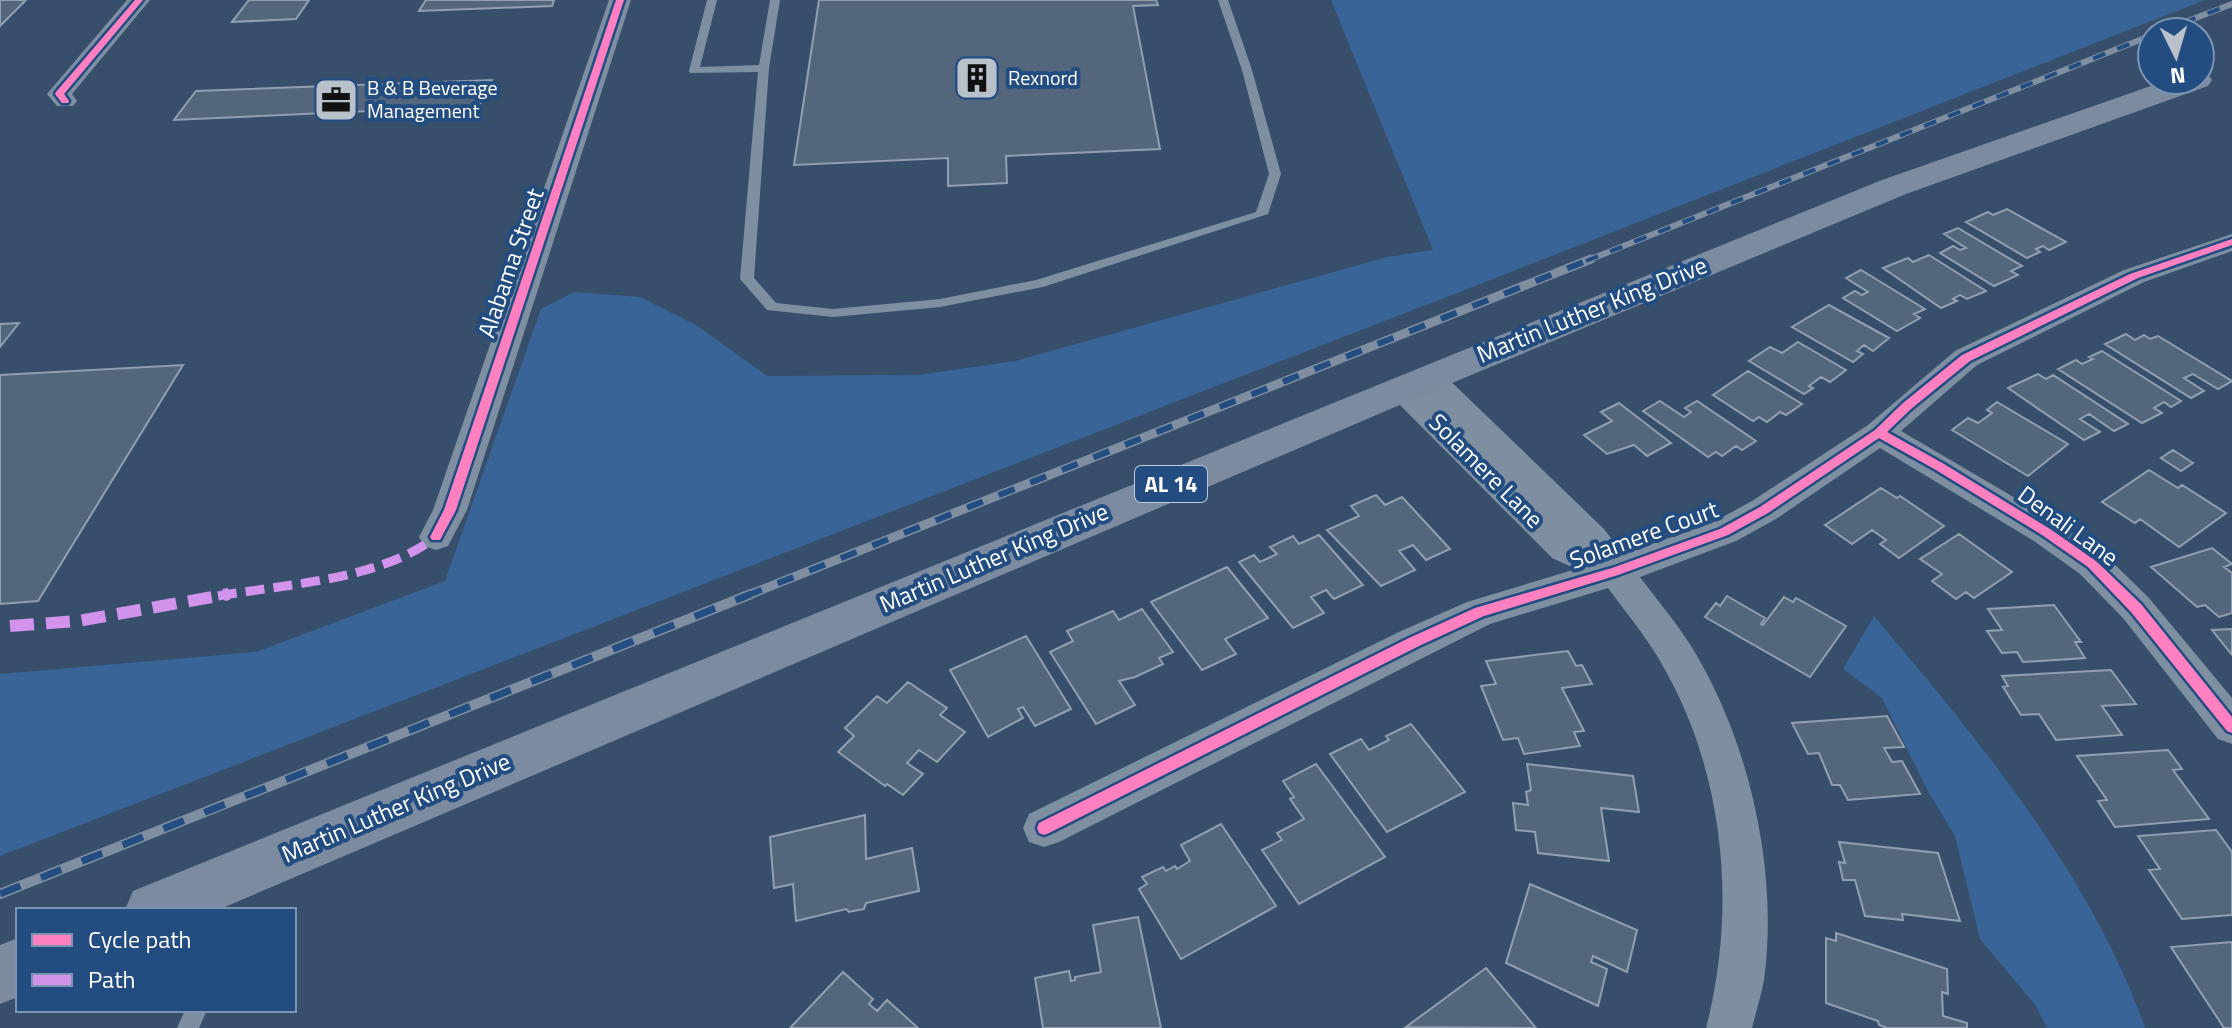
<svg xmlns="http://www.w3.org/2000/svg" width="2232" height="1028" font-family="'Titillium Web',sans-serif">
	<rect width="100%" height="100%" fill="#384f6b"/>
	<path fill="#386497" d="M1331,0H2205L1452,295L0,856V674L256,652L445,581L541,309L574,292L640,297L696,325L767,376L918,375L1015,361L1387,257L1433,250Z
		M1874,616C1977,738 2092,876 2145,1028H2047L2036,1006L1980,939L1955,836L1929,793L1882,698L1843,669Z"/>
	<path fill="#54667c" stroke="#919fb0" stroke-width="2" d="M0,0H26L0,26Z
		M249,0H309L296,19L232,22Z
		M426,0H554L552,6L419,11Z
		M819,0H1156L1158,5L1133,6L1160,149L1006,156L1007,183L948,186V158L794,165Z
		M492,80L479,106L174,120L196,91Z
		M2007,209L2066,242L2049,250L2043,246L2036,249L2040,252L2027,258L1966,222L1988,212L1993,215Z
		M1958,228L2022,266L2011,271L2018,275L1994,286L1940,253L1953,246L1960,250L1966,248L1944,234Z
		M1929,255L1986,291L1967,299L1960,295L1953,299L1957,301L1941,308L1883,268L1908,258L1913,262Z
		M1861,270L1925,309L1914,314L1920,318L1897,331L1843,298L1855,291L1862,295L1868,292L1846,278Z
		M1829,305L1889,338L1873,351L1864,345L1857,351L1863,354L1853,362L1792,327Z
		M19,323L0,347V324Z
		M2126,334L2135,340L2144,335L2150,339L2158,336L2232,381L2218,389L2193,374L2184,378L2204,391L2191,398L2105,344Z
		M1798,342L1846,370L1830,382L1821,377L1809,386L1813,388L1804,394L1749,361L1770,347L1782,353Z
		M2102,351L2181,401L2171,407L2164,402L2154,408L2162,413L2142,423L2058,369L2076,360L2082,364L2093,359L2089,357Z
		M183,365L38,601L0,604V375Z
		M1748,371L1802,404L1786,415L1780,412L1767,422L1759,417L1753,421L1713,395Z
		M2038,374L2046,379L2053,375L2128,424L2114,431L2089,414L2080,419L2100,432L2084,440L2008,388Z
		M1660,401L1684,417L1691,412L1685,408L1697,401L1756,441L1742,450L1736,446L1722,456L1716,452L1708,457L1643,411Z
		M1997,402L2068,444L2028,476L1952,430L1968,418L1978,423L1992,413L1987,410Z
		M1619,403L1671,443L1647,456L1634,445L1607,454L1584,435L1612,421L1601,412Z
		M2173,450L2193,463L2181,471L2161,458Z
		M2149,470L2178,488L2182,485L2226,513L2179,547L2140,519L2135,523L2102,502Z
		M1881,488L1897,498L1900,496L1944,526L1899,558L1880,544L1886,540L1872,530L1852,544L1825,525Z
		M1376,495L1385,505L1402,497L1450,549L1426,560L1413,545L1399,551L1415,570L1381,586L1327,530L1359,516L1351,506Z
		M1959,534L2012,572L1974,598L1966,592L1956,599L1932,581L1942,574L1920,559Z
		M1319,535L1363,585L1334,599L1326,590L1311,597L1324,613L1293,628L1239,562L1254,555L1260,562L1277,554L1270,547L1293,536L1299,544Z
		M2212,548L2232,564L2224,567L2232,573V613L2219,617L2205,605L2197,607L2151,567Z
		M1227,567L1268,618L1225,639L1236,654L1202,670L1151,602Z
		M1727,596L1765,618L1761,624L1763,625L1784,597L1793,602L1796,598L1846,626L1810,677L1705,617L1716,603L1720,606Z
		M2054,605L2081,642H2075L2085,658L2023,662L2017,652L2002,653L1987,631L2002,630L1988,609Z
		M1142,609L1173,652L1159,658L1163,664L1135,677L1119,681L1135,705L1096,724L1050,652L1073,641L1067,631L1113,611L1119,620Z
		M2232,629V655L2212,630Z
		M1026,636L1071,709L1035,726L1023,707L1018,709L1023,718L988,737L950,670Z
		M1568,651L1576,666L1582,665L1592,684L1562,688L1584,731L1574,732L1580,746L1524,754L1518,738L1503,740L1481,686L1496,684L1486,661Z
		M2111,670L2136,704L2102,706L2122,735L2056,740L2039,714L2021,715L2003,687L2008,686L2002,676Z
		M908,682L947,708L940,715L965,732L937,762L919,750L907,763L923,774L903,795L887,784L885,786L838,752L854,736L845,728L877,696L887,703Z
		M1887,716L1904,747L1884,748L1892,762L1902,761L1920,794L1848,800L1840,785H1832L1819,753L1808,754L1792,723Z
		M1411,724L1465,792L1387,832L1330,754L1361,739L1369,750L1389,740L1386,736Z
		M2168,750L2182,769L2173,770L2209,819L2115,827L2098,801L2107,800L2077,756Z
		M1316,764L1385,857L1299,904L1262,850L1282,840L1277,833L1304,819L1290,799L1294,797L1283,781Z
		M1527,764L1633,776L1639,812L1601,808L1609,861L1538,853L1535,832L1516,830L1513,803L1528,805L1526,792L1531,790Z
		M865,815L866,859L912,848L919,891L866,903L864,909L849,912L846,909L796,921L793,884L774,888L770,837Z
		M1221,824L1276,906L1181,959L1139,889L1147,884L1142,877L1163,867L1166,871L1175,866L1177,869L1190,861L1181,845Z
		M2216,830L2232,852V915L2182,919L2149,870L2160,869L2138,836Z
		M1839,842L1938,853L1960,921L1902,914L1903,920L1865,916L1855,880H1843L1839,862L1845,863Z
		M1530,884L1637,930L1627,972L1593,956L1591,962L1607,969L1598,1006L1506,963Z
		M1138,917L1161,1028H1043L1035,978L1069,971L1071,981L1075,980V977L1101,972L1093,925Z
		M1836,933L1947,969L1948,994L1942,992L1943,1016L1967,1023V1028H1887L1879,1025L1878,1021L1826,1003V938L1836,941Z
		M2232,942V1028H2224L2171,947Z
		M1486,968L1536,1028L1406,1027Z
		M843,972L873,999L869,1004L877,1011L887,1000L918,1028H790Z"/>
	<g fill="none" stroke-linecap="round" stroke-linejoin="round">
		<path fill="#7e8fa1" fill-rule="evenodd" d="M707,0H717L700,67L759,65L770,0H780L769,68L754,278L776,303L833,309L940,299L1036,280L1256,212L1269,174L1242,70L1218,0H1228L1252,70L1281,174L1268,214L1043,287L940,307L833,317L767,310L740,279L758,72L690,73L689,71Z
			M185,1010H207L199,1028H177Z"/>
		<path fill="#7e8fa1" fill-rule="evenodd" d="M127,0H150L72,94L77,101L73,106H57L47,94Z
			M609,0H631L467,510L448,546L436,550L424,546L419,537L433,510Z
			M2232,234V251L2144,282L1977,365L1901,431L2058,523L2104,554L2149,598L2232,698V744L2218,739L2123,618L2080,574L2034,541L1880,448L1776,519L1736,541L1640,577C1657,600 1676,622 1691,646C1749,739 1779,871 1764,980C1761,996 1756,1012 1752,1028H1706C1737,910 1725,775 1664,668C1649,640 1627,614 1608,588L1490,624L1059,842L1044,847L1029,842L1023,828L1029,814L1401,631L1467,602L1576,569L1552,558L1391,396L1387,388L1391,380C1405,377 1411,379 1421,389L1413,377L1417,370L1428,367L1439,370L1604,529L1623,554L1712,523L1752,501L1868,425L1955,351L2124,270Z"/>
		<path fill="#7c8ba0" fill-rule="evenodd" d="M2200,72L2208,74L2212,80L2208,86L1906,194L1416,398L218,910H125L133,891L1882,180L2168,80H2200Z
			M18,938V997L0,1004V945Z"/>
		<g stroke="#7f8fa1" stroke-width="6">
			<path id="rail-far2" d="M2159,32L2232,4
				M1586,261L2152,35"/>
		</g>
		<g stroke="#7f8fa1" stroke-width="9">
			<path id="rail-far1" d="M746,596L1591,259"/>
		</g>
		<g stroke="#7f8fa1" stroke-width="10">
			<path id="rail" d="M0,894L751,594"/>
		</g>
		<use href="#rail-far2" stroke="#234d80" stroke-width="4" stroke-dasharray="13" stroke-linecap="butt"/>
		<use href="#rail-far1" stroke="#234d80" stroke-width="6" stroke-dasharray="17" stroke-linecap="butt"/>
		<use href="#rail" stroke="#234d80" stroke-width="7" stroke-dasharray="22" stroke-linecap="butt"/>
		<path stroke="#d193ec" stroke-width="9" stroke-dasharray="19 9" stroke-linecap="butt" d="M218,596C287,584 380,580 436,537"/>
		<path stroke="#d193ec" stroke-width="12" stroke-dasharray="24 12" stroke-linecap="butt" d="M10,626L78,621L229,594"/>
		<g stroke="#234d80" stroke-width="5">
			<path id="cycleway" d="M135,0H143L64,94L69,101L68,103H62L55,94L56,92Z
				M616,0H624L456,510L440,540H432L430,537L444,510Z
				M2232,239V245L2138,278L1970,361L1911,409L1887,432L1944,464L2050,529L2096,561L2141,604L2232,717V733L2227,731L2131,612L2088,567L2042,535L1936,470L1879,438L1768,513L1728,535L1618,575L1484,616L1419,646L1049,833L1044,835L1039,833L1037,828L1039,823L1409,638L1475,608L1612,568L1720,529L1760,507L1875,430L1903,403L1962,355L2130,274Z"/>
		</g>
		<use href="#cycleway" fill="#ff80c0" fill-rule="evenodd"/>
	</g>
	<defs>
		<g id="building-square" transform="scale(2.3)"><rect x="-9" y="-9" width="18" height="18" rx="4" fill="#b9c1cb" stroke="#234d80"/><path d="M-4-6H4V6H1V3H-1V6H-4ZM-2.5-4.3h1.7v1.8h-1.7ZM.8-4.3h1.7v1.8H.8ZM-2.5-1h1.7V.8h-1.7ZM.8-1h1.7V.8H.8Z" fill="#111"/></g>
		<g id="office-square" transform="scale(2.3)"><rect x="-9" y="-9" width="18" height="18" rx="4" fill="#b9c1cb" stroke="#234d80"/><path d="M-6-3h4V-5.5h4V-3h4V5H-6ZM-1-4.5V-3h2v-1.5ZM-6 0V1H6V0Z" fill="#111"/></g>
	</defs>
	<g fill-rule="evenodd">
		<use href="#building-square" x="977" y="78"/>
		<use href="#office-square" x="336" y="100"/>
	</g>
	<g text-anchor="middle" stroke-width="8" stroke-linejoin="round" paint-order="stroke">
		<g font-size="20" fill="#fff" stroke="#234d80" text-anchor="start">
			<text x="1008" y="85">Rexnord</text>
			<text x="367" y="95">B &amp; B Beverage<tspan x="367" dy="23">Management</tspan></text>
		</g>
		<rect fill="#234d80" stroke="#bdcad9" stroke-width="2" x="1135" y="466" width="72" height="36" rx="6"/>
		<g font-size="22" font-weight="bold" fill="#fff">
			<text x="1171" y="492">AL 14</text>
		</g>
		<g font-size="24" fill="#fff" stroke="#234d80">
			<text transform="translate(511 263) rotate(-71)" y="8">Alabama Street</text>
			<text transform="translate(1592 310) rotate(-22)" y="8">Martin Luther King Drive</text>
			<text transform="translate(1486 471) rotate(45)" y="8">Solamere Lane</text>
			<text transform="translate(2068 526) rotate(36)" y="8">Denali Lane</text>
			<text transform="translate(1644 535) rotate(-20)" y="8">Solamere Court</text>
			<text transform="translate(994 558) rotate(-23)" y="8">Martin Luther King Drive</text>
			<text transform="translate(396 808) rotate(-23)" y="8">Martin Luther King Drive</text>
		</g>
	</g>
	<rect x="16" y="908" width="280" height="104" fill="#234d80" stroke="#7b94b3" stroke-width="2"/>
	<rect x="32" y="934" width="40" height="12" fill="#ff80c0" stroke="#7b94b3" stroke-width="2"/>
	<text x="88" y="948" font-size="24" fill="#ffffff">Cycle path</text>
	<rect x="32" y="974" width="40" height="12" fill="#d193ec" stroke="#7b94b3" stroke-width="2"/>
	<text x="88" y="988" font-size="24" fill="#ffffff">Path</text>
	<g transform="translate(2176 56) rotate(175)"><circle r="38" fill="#234d80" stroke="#7b94b3" stroke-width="2"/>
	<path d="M0-6L14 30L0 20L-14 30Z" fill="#b9c1cb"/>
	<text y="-12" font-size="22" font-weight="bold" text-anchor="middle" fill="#ffffff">N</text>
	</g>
</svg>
